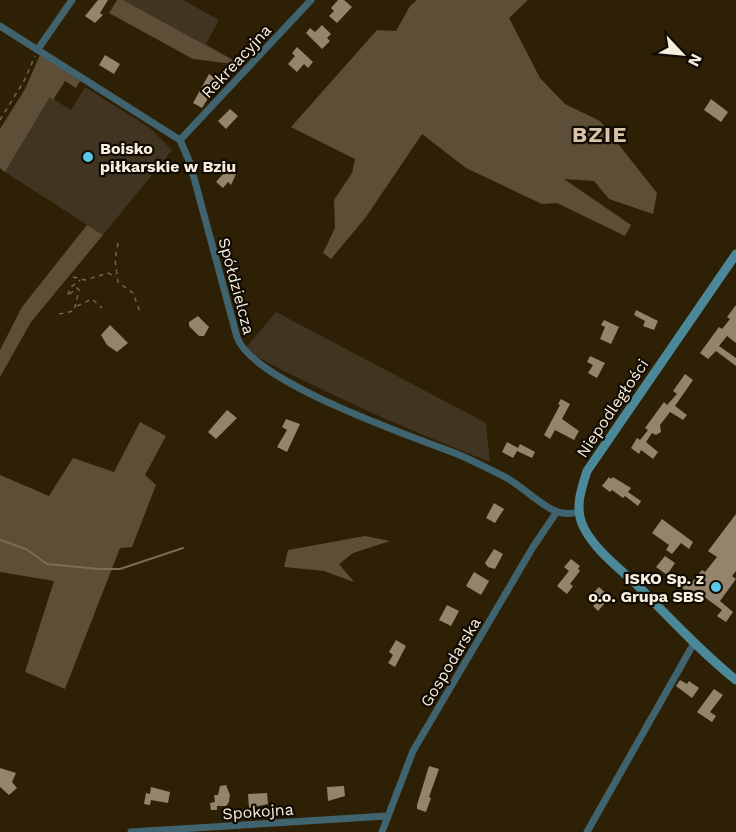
<svg xmlns="http://www.w3.org/2000/svg" width="736" height="832" font-family="'Work Sans',sans-serif">
	<rect width="100%" height="100%" fill="#2e2005"/>
	<path fill="#413522" d="M123,0H183L219,20L206,44L242,65Z
		M85,87L150,128L172,150L103,235L5,172L50,97L71,110Z
		M276,312L486,423L490,462C403,428 326,394 244,350Z"/>
	<path fill="#5d4e37" d="M117,0H123L242,65L193,59L109,13Z
		M417,0H528L509,18L540,78L565,104L600,121L657,193L653,214L609,199L594,181L564,179L631,225L625,236L557,203L542,204L466,168L422,134L366,217L331,259L323,253L335,228L334,200L352,173L355,159L291,127L377,30L396,31L410,6Z
		M40,55L80,81L76,88L65,81L53,100L50,97L5,172L0,168V129L25,89Z
		M87,225L103,235L31,322L0,377V350L22,307Z
		M140,422L166,436L145,475L156,485L132,547L120,548L65,689L25,672L54,581L0,572V475L49,496L73,458L114,472Z
		M365,536L390,541L353,553L339,564L354,582L324,571L284,567L288,550Z"/>
	<g fill="none" stroke-linecap="round" stroke-linejoin="round">
		<path stroke="#7c6c54" stroke-width="2" d="M0,540L26,549L47,564L99,569H120L183,548"/>
	</g>
	<path fill="#94846b" d="M98,0H108L100,13L103,15L95,23L85,16Z
		M338,0H344L352,7L337,23L329,16L334,11L331,8Z
		M322,25L331,34L327,38L330,41L322,49L306,33L310,28L315,32Z
		M297,47L313,62L308,68L304,64L297,72L288,64L295,56L292,53Z
		M105,55L120,64L114,74L99,65Z
		M209,74L219,81L202,108L193,103Z
		M711,99L728,112L721,122L704,110Z
		M230,109L238,116L226,129L218,121Z
		M225,167L229,171L232,167L237,172L231,185L228,182L223,188L216,182L223,174L220,172Z
		M736,305V343L727,336L719,346L736,358V366L716,351L708,359L700,353L719,327L722,329L730,319L727,317Z
		M636,310L658,321L654,330L643,326L645,321L634,315Z
		M198,316L209,327L204,336H199L189,326V322Z
		M604,320L619,327L611,344L600,339L605,327L601,325Z
		M110,325L128,343L117,352L107,345L101,335Z
		M590,356L605,363L597,378L588,373L593,365L587,362Z
		M685,374L693,380L675,406L687,415L683,420L670,412L660,425L661,432L656,435L652,433L646,442L658,452L653,459L641,450L639,454L631,448L637,438L640,440L648,430L645,428L664,402L667,405L677,394L673,391Z
		M561,399L570,404L562,419L579,431L574,440L555,430L550,439L544,435L560,405L558,404Z
		M227,410L237,418L216,439L208,432Z
		M286,419L300,424L287,452L277,447L287,430L282,427Z
		M507,442L518,448L520,444L535,452L532,458L517,451L513,458L502,452Z
		M609,477L611,479L613,477L631,488L628,492L641,501L638,506L625,496L623,498L612,490L610,492L602,486Z
		M494,503L504,509L495,523L486,518Z
		M736,514V571L732,576L736,579L720,601L733,612L726,622L717,616L722,610L699,593L695,598L682,588L688,579L692,582L702,570L705,572L717,557L708,551Z
		M662,519L693,542L689,549L681,543L672,554L666,550L669,545L652,533Z
		M494,549L503,554L495,569L488,567L485,563Z
		M665,556L675,563L667,575L656,567Z
		M571,559L580,566L578,569L580,571L570,584L573,586L567,594L557,586L569,571L564,567Z
		M474,572L489,581L481,595L466,586Z
		M599,587L610,597L598,611L593,606L599,600L593,593Z
		M447,605L459,611L451,626L439,620Z
		M396,640L406,646L395,667L388,663L393,655L389,652Z
		M680,680L687,684L689,681L699,688L692,698L676,686Z
		M714,689L723,695L710,712L716,716L712,722L697,712Z
		M429,766L439,769L429,797L431,798L426,812L417,809V805Z
		M0,768L16,773L12,782L17,788L9,795L0,787Z
		M226,785L230,795L229,802L226,806H217V810H211L210,803L215,802L214,795H218L220,786Z
		M344,786L345,796L328,801L327,787Z
		M151,787L170,792L168,803L151,800L150,805L144,804L146,793L150,794Z
		M267,793L268,804L249,808L248,794Z"/>
	<g fill="none" stroke-linecap="round" stroke-linejoin="round">
		<path stroke="#72654e" stroke-width="1.5" stroke-dasharray="4.5 4.5" stroke-linecap="butt" d="M0,120L24,81L35,56
			M118,243L115,260L118,282L133,293L140,312
			M73,277L85,280L108,273L116,277
			M77,306L92,299L102,308
			M59,314L74,311L79,290L77,288L67,296L71,287L80,280"/>
		<path stroke="#3f646f" stroke-width="7" d="M0,26L180,140L190,163L237,337C252,382 411,436 457,454C474,461 491,470 507,478C529,490 552,521 578,512
			M38,49L72,0
			M180,140L311,0
			M131,832L387,816
			M382,832L413,751L533,547L556,513
			M587,832L694,643"/>
		<path stroke="#4b889a" stroke-width="9" d="M736,254L587,471C581,490 574,509 584,528C595,550 619,568 637,585C669,617 700,651 736,680"/>
	</g>
	<g fill="#5ac8e6" stroke="#110b03" stroke-width="2">
		<circle cx="88" cy="157" r="6"/>
		<circle cx="716" cy="587" r="6"/>
	</g>
	<g text-anchor="middle" stroke-width="4.5" stroke-linejoin="round" paint-order="stroke">
		<g font-size="16" fill="#f8eede" stroke="#110b03">
			<text transform="translate(236 61) rotate(-47)" y="6">Rekreacyjna</text>
			<text transform="translate(237 286) rotate(75)" y="6">Spółdzielcza</text>
			<text transform="translate(612 408) rotate(-56)" y="6">Niepodległości</text>
			<text transform="translate(450 662) rotate(-59)" y="6">Gospodarska</text>
			<text transform="translate(258 811) rotate(-4)" y="6">Spokojna</text>
		</g>
		<g font-size="16" font-weight="bold" fill="#f8eede" stroke="#110b03" text-anchor="start">
			<text x="100" y="154">Boisko<tspan x="100" dy="18">piłkarskie w Bziu</tspan></text>
			<text x="704" y="584" text-anchor="end">ISKO Sp. z<tspan x="704" dy="18">o.o. Grupa SBS</tspan></text>
		</g>
		<g font-size="22" font-weight="bold" letter-spacing="1.5" fill="#d7c4a6" stroke="#110b03">
			<text x="600" y="142">BZIE</text>
		</g>
	</g>
	<g transform="translate(682 54) rotate(116)" stroke="#110b03" stroke-width="4.5" paint-order="stroke">
	<path d="M0-4.5L10 22L0 15L-10 22Z" fill="#f8eede"/>
	<text y="-9" font-size="16" font-weight="bold" text-anchor="middle" fill="#f8eede">N</text>
	</g>
</svg>
